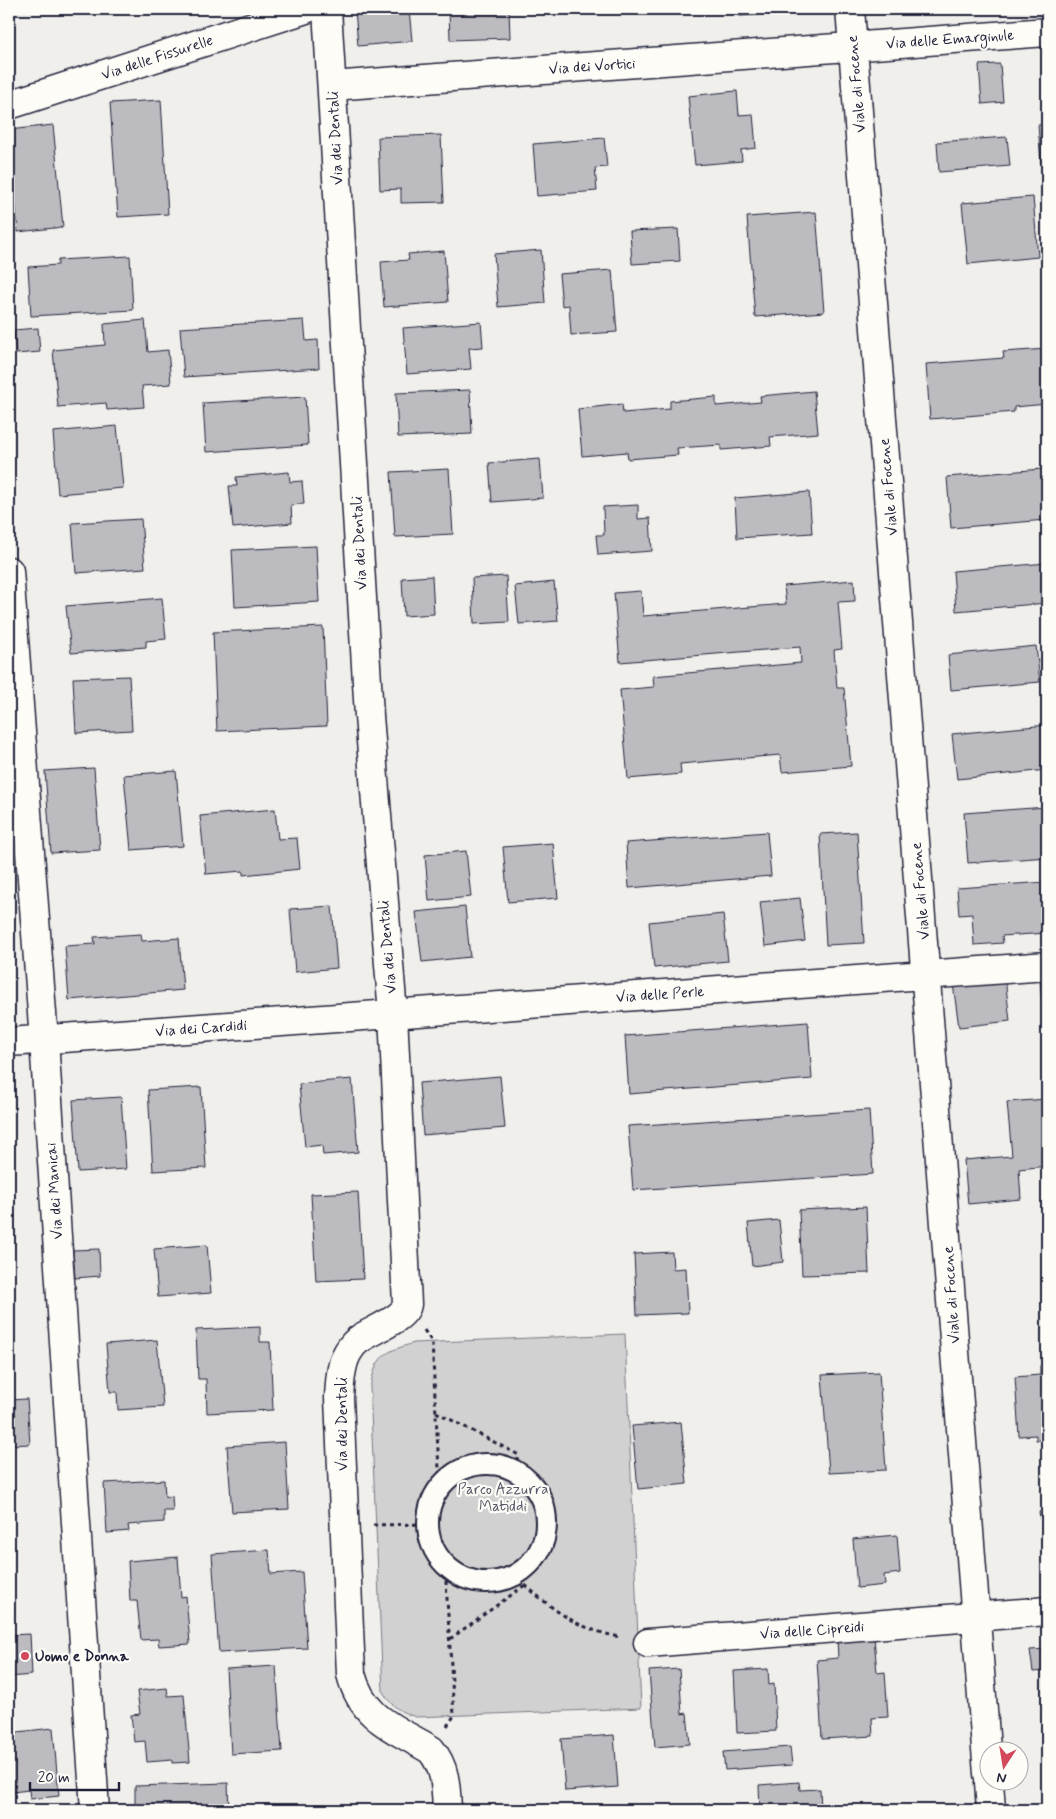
<svg xmlns="http://www.w3.org/2000/svg" width="1056" height="1819" font-family="Mynerve,sans-serif">
	<rect width="100%" height="100%" fill="#f0efec"/>
	<filter id="ink" filterUnits="userSpaceOnUse"><feTurbulence type="fractalNoise" baseFrequency=".02" numOctaves="2"/><feDisplacementMap in="SourceGraphic" scale="10" xChannelSelector="R" yChannelSelector="G"/><feConvolveMatrix kernelMatrix="1 2 1 2 8 2 1 2 1" color-interpolation-filters="sRGB"/></filter>
	<g filter="url(#ink)">
		<path fill="#d2d1d1" stroke="#7a7a86" d="M625,1334L641,1708L416,1717C400,1712 392,1707 383,1692L370,1388C376,1355 384,1352 414,1343Z"/>
		<path fill="#bcbcc0" stroke="#22223b" d="M355,9H409L412,41L358,46Z
			M449,9H509L510,38L450,40Z
			M740,9H782L783,13L740,16Z
			M1000,64L1003,102L982,104L979,65Z
			M737,91L739,115L753,114L756,148L741,150L742,161L695,165L688,96Z
			M161,100L168,214L118,217L110,103Z
			M1047,124V163H1041L1038,125Z
			M53,125L63,227L18,232L9,130Z
			M441,135L444,202L401,203V189L380,190L378,137Z
			M1007,137L1010,166L939,172L937,142Z
			M604,138L607,167L595,168L597,191L537,196L533,144Z
			M1033,197L1038,257L968,264L962,203Z
			M816,212L824,312L755,317L747,217Z
			M678,229L680,261L632,264L630,231Z
			M541,250L545,303L498,307L494,254Z
			M444,251L448,302L384,307L381,262L409,260L408,254Z
			M130,256L133,310L31,316L28,267L58,265V260Z
			M612,270L617,332L571,335L569,305L562,306L559,274Z
			M145,320L148,352L168,350L171,384L142,386L144,407L107,410L106,403L58,407L53,350L105,345L104,324Z
			M304,320L306,341L318,340L319,368L184,377L180,328Z
			M481,322L483,347L469,348L471,369L407,374L403,328Z
			M38,328L40,352L16,354L14,330Z
			M1047,349V404L1014,407V412L930,419L926,364L1004,358L1003,352Z
			M470,390L472,434L398,437L396,393Z
			M814,391L818,433L770,437L771,446L721,450V445L677,448L678,455L628,459L627,452L582,456L578,409L622,404L623,413L670,409V401L716,397V406L761,402L760,396Z
			M305,397L308,445L206,452L203,403Z
			M117,426L123,488L58,494L53,432Z
			M540,459L543,498L492,502L489,463Z
			M449,469L453,534L395,537L391,472Z
			M1042,469L1046,520L951,528L947,477Z
			M289,472L290,482L302,481L304,504L291,505L292,523L233,528L229,486H237L236,477Z
			M809,492L812,533L737,538L735,498Z
			M638,505V519L650,518L652,551L598,555L596,535H604L603,507Z
			M141,519L145,568L76,573L72,523Z
			M316,546L319,602L235,607L232,550Z
			M1047,563V603L956,611L953,571Z
			M432,576L434,614L404,616L402,578Z
			M506,576L509,622L474,624L472,578Z
			M854,580L855,601L838,602L842,649L834,650L837,688H844L851,766L782,772L780,755L680,764L681,774L628,779L620,690L654,687L653,676L801,663L800,647L620,662L614,593L641,591L643,616L786,604L784,586Z
			M554,582L558,621L519,624L515,586Z
			M162,598L166,639L146,641V647L71,653L66,606Z
			M323,627L327,726L217,731L213,632Z
			M1036,646L1040,682L951,690L948,655Z
			M129,676L132,730L76,733L73,678Z
			M1047,725V770L957,779L952,734Z
			M94,768L100,850L51,853L45,771Z
			M176,771L183,846L131,850L124,775Z
			M1047,807V857L968,863L964,813Z
			M275,809L278,839L297,838L300,869L243,875V871L206,874L200,816Z
			M767,832L771,876L629,888L626,843Z
			M857,832L864,943L826,945L820,834Z
			M553,843L558,898L508,902L503,847Z
			M466,851L471,897L429,901L425,855Z
			M1047,882V933L1002,936L1003,943L974,945L972,914L959,915L957,888Z
			M800,898L805,941L765,946L760,902Z
			M332,906L337,968L295,972L290,909Z
			M465,907L470,957L422,962L416,912Z
			M723,914L728,961L654,968L649,922Z
			M141,934L142,941L179,938L183,990L69,1000L65,946L95,944L94,937Z
			M1005,978L1010,1021L959,1027L953,984Z
			M1040,979H1047V1015H1043Z
			M808,1022L812,1079L629,1094L625,1036Z
			M500,1076L505,1128L423,1135L419,1083Z
			M352,1079L358,1152L323,1155L322,1145L305,1147L299,1084Z
			M201,1087L206,1168L153,1171L148,1090Z
			M121,1097L126,1169L78,1172L73,1100Z
			M1047,1099V1166L1019,1169L1021,1199L968,1204L964,1160L1012,1156L1007,1102Z
			M869,1110L873,1174L633,1190L628,1126Z
			M9,1176L13,1233H9Z
			M358,1192L363,1279L316,1281L311,1194Z
			M866,1207L869,1273L802,1275L799,1210Z
			M779,1220L783,1262L752,1266L748,1223Z
			M207,1245L211,1293L158,1297L154,1249Z
			M99,1249L100,1276L75,1278L73,1250Z
			M672,1252L673,1269L686,1268L688,1313L637,1315L634,1254Z
			M260,1327V1342H270L273,1410L207,1413L206,1379H198L196,1330Z
			M157,1340L163,1407L118,1410L117,1392H110L106,1344Z
			M1047,1365V1440H1036V1435L1019,1436L1015,1377L1040,1375V1366Z
			M879,1372L886,1470L829,1473L822,1375Z
			M27,1399L30,1444L9,1445V1400Z
			M681,1422L687,1484L638,1489L632,1426Z
			M285,1442L289,1509L232,1512L227,1446Z
			M164,1480L165,1497L172,1496L173,1511H164V1522L128,1525L129,1531L107,1533L104,1483Z
			M1047,1511V1560L1039,1512Z
			M897,1535L900,1573L884,1575L885,1585L857,1588L853,1539Z
			M269,1550L271,1574L302,1572L307,1648L219,1653L212,1554Z
			M178,1557L181,1597L186,1596L190,1644L159,1646L158,1639L141,1640L137,1601H130L128,1561Z
			M30,1634L32,1675L9,1677V1635Z
			M874,1637L877,1673L885,1672L888,1717L872,1718L873,1736L822,1739L817,1660L838,1658L837,1639Z
			M1047,1649V1671L1033,1672L1030,1650Z
			M276,1666L282,1751L231,1754L226,1669Z
			M679,1669L682,1714L687,1713L690,1744L655,1747L649,1671Z
			M768,1669L769,1685L774,1684L776,1731L737,1733L734,1671Z
			M167,1688L168,1696L184,1695L190,1762L172,1763V1760L147,1762L145,1741L134,1742L131,1715L140,1714L137,1691Z
			M53,1728L59,1796L30,1799L29,1790L12,1792L9,1733Z
			M614,1735L618,1787L565,1791L561,1739Z
			M790,1747L792,1765L725,1770L723,1752Z
			M799,1782L800,1790L820,1789L821,1810H760L759,1785Z
			M228,1783L229,1810H135V1786Z"/>
		<g fill="none" stroke-linecap="round" stroke-linejoin="round">
			<g stroke="#22223b" stroke-width="24">
				<path id="pedestrian" d="M428 1523a59 59 0 1 1 118 0a59 59 0 1 1-118 0Z"/>
			</g>
			<g stroke="#22223b" stroke-width="31">
				<path id="minor" d="M327,9L369,716L393,1014L407,1304C406,1318 373,1330 361,1338C356,1341 351,1347 348,1352C340,1365 340,1384 339,1398L351,1674C363,1720 395,1728 431,1750C446,1768 446,1788 447,1810
					M850,9L988,1774
					M332,86L1047,32
					M9,105L306,9
					M9,571L44,1040L95,1810
					M9,1042L1047,966
					M648,1643L1047,1611
					M989,1782L991,1810"/>
			</g>
			<path stroke="#22223b" stroke-width="3" stroke-dasharray="4 4" stroke-linecap="butt" d="M424,1330L432,1342L440,1487
				M436,1412L519,1455L512,1470
				M373,1525L428,1524
				M445,1565L454,1716L447,1726
				M525,1585C557,1613 578,1629 620,1637
				M450,1639L525,1585L519,1574"/>
			<use href="#pedestrian" stroke="#fdfcf7" stroke-width="20"/>
			<use href="#minor" stroke="#fdfcf7" stroke-width="28"/>
		</g>
	</g>
	<circle fill="#d1495b" stroke="#fdfcf7" stroke-width="2" cx="25" cy="1656" r="5"/>
	<g text-anchor="middle" stroke-width="4.5" stroke-linejoin="round" paint-order="stroke">
		<g font-size="15" fill="#22223b" stroke="#fdfcf7">
			<text transform="translate(950 39) rotate(-4)" y="5">Via delle Emarginule</text>
			<text transform="translate(157 57) rotate(-18)" y="5">Via delle Fissurelle</text>
			<text transform="translate(592 66) rotate(-4)" y="5">Via dei Vortici</text>
			<text transform="translate(856 84) rotate(-95)" y="5">Viale di Focene</text>
			<text transform="translate(335 138) rotate(-93)" y="5">Via dei Dentali</text>
			<text transform="translate(888 487) rotate(-95)" y="5">Viale di Focene</text>
			<text transform="translate(359 543) rotate(-93)" y="5">Via dei Dentali</text>
			<text transform="translate(920 891) rotate(-95)" y="5">Viale di Focene</text>
			<text transform="translate(387 947) rotate(-95)" y="5">Via dei Dentali</text>
			<text transform="translate(660 994) rotate(-4)" y="5">Via delle Perle</text>
			<text transform="translate(201 1028) rotate(-4)" y="5">Via dei Cardidi</text>
			<text transform="translate(54 1191) rotate(-94)" y="5">Via dei Manicai</text>
			<text transform="translate(951 1295) rotate(-94)" y="5">Viale di Focene</text>
			<text transform="translate(342 1424) rotate(-90)" y="5">Via dei Dentali</text>
			<text transform="translate(812 1630) rotate(-4)" y="5">Via delle Cipreidi</text>
		</g>
		<g font-size="15" fill="#575768" stroke="#fdfcf7">
			<text x="503" y="1494">Parco Azzurra<tspan x="503" dy="17">Matiddi</tspan></text>
		</g>
		<g font-size="15" font-weight="bold" fill="#22223b" stroke="#fdfcf7" text-anchor="start">
			<text x="35" y="1661">Uomo e Donna</text>
		</g>
	</g>
	<rect width="1056" height="1819" fill="none" stroke="#fdfcf7" stroke-width="30"/>
	<rect x="15" y="15" width="1026" height="1789" fill="none" stroke="#22223b" stroke-width="2" filter="url(#ink)"/>
	<g transform="translate(1004 1766) rotate(192)"><circle r="24" fill="#fdfcf7" stroke="#a5a5ac"/>
	<path d="M0-4L9 19L0 12L-9 19Z" fill="#d1495b"/>
	<text y="-8" font-size="14" font-weight="bold" text-anchor="middle" fill="#22223b">N</text>
	</g>
	<path d="M30 1782v8h89v-8" fill="none" stroke="#22223b" stroke-width="2.5"/>
	<text x="38" y="1782" font-size="15" fill="#22223b" stroke="#fdfcf7" stroke-width="4" paint-order="stroke">20 m</text>
</svg>
